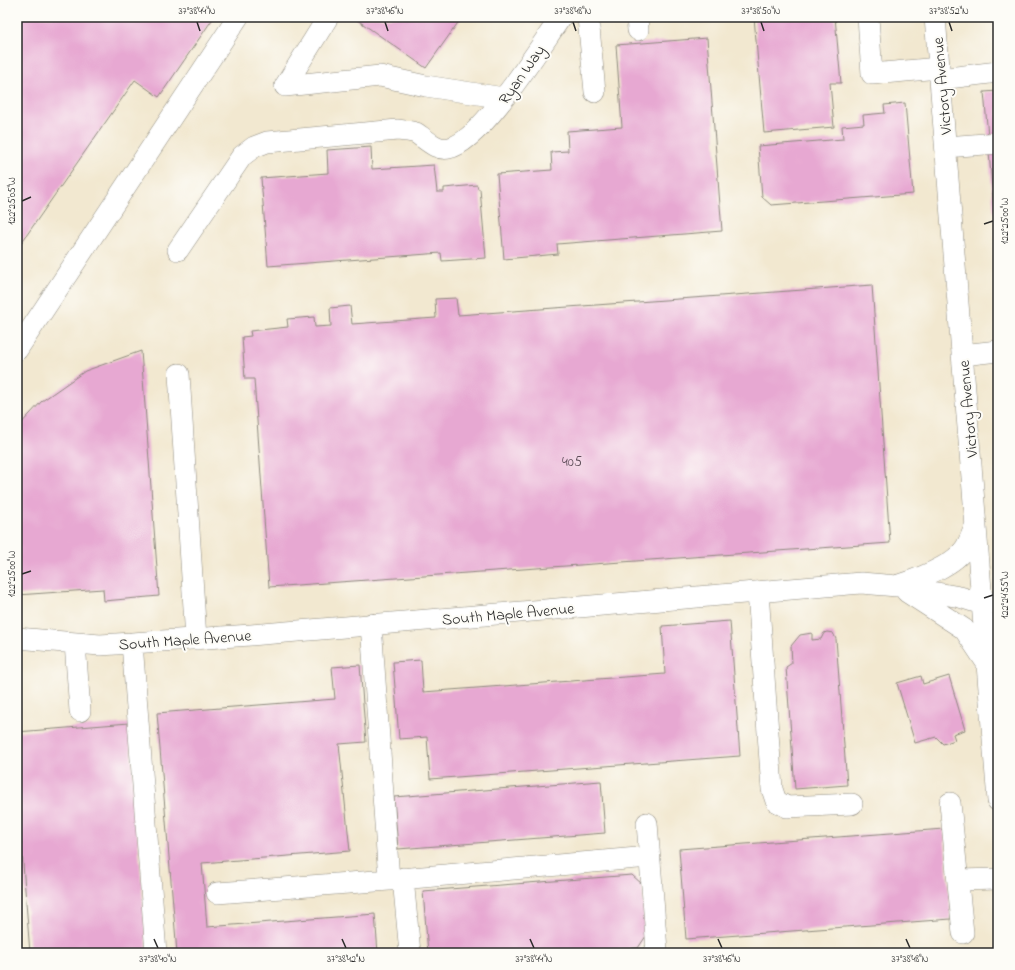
<svg xmlns="http://www.w3.org/2000/svg" width="1015" height="970" font-family="'Indie Flower',sans-serif">
	<rect width="100%" height="100%" fill="#fdfcf7"/>
	<filter id="ink" filterUnits="userSpaceOnUse"><feTurbulence type="fractalNoise" baseFrequency=".025" numOctaves="2"/><feDisplacementMap in="SourceGraphic" scale="8" xChannelSelector="R" yChannelSelector="G"/><feConvolveMatrix kernelMatrix="1 2 1 2 8 2 1 2 1" color-interpolation-filters="sRGB"/></filter>
	<filter id="wash" filterUnits="userSpaceOnUse"><feTurbulence type="fractalNoise" baseFrequency=".012" numOctaves="4" result="noise"/><feDisplacementMap in="SourceGraphic" scale="16" xChannelSelector="R" yChannelSelector="G"/><feGaussianBlur stdDeviation="0.9" result="paint"/><feColorMatrix in="noise" values="0 0 0 0 0 0 0 0 0 0 0 0 0 0 0 0 0 1.4 0 .05"/><feComposite in="paint" operator="in"/></filter>
	<g filter="url(#wash)">
		<rect width="100%" height="100%" fill="#f2e8d0"/>
		<g id="blocks">
			<path fill="#e7a8d2" d="M17,17H214L159,97L135,80L17,249Z
				M353,17H462L426,68Z
				M754,17H835L841,83H830L834,127L764,133Z
				M707,38L722,231L557,244L558,254L504,259L497,174L552,170L551,152L568,151L567,131L622,127L616,45Z
				M998,91V135L988,136L984,92Z
				M905,103L913,194L771,205L762,197L758,146L843,139L842,126L864,124L863,115L885,113L884,105Z
				M371,147L372,169L434,165L437,192H444V188L477,185L478,189H480L486,258L442,261L441,253L268,266L261,178L328,173L327,150Z
				M998,151V213H994L989,152Z
				M872,285L890,543L269,587L254,379H245L242,337L251,336L250,331L288,327L287,319L314,317L315,327L331,326L330,308L350,306L352,324L436,318L435,299L456,298L458,315Z
				M141,351L159,596L104,601L103,589L17,595V428L42,401L85,371Z
				M730,621L740,756L430,779L427,737L399,739L393,662L421,660L423,692L665,674L662,626Z
				M827,632L833,633L836,639L847,785L795,789L786,667L792,663L791,646L800,635L812,633V640L821,639L824,633Z
				M360,665L366,742L339,744L350,851L202,863L207,927L375,914L378,953H177L157,713L335,699L332,667Z
				M921,676L923,684L949,676L965,730L953,734L955,740L943,744L936,737L915,743L897,683Z
				M129,723L147,953H30L17,788V732Z
				M601,781L605,833L398,849L394,797Z
				M944,829L951,919L686,939L679,849Z
				M632,875L642,884L646,936L638,948L567,953H428L423,891Z"/>
		</g>
	</g>
	<g filter="url(#ink)">
		<use href="#blocks" fill-opacity="0" stroke="#8e8a7e" stroke-width="1"/>
		<g fill="none" stroke-linecap="round" stroke-linejoin="round">
			<g stroke="#8e8a7e" stroke-width="22">
				<path id="minor" d="M328,17L285,86L380,76L426,86L504,98
					M588,17L595,92
					M637,17L638,30
					M868,17L872,74L939,68
					M935,17L998,801
					M940,79L998,72
					M946,147L998,143
					M178,250L242,156L254,147L267,142L398,130C403,131 411,131 416,133C426,139 436,151 449,148C481,142 541,45 561,17
					M17,350L238,17
					M962,355L998,351
					M179,374L196,639
					M899,585C920,578 954,566 966,547C970,540 973,532 976,524
					M758,592L772,789L776,801L787,807L852,804
					M907,592L964,629L986,662
					M371,624L389,880
					M17,638L100,645L132,643L251,635L861,583L897,586L960,597L982,604L998,603
					M75,643L80,711
					M132,643L156,953
					M950,803L963,933
					M647,823L657,950L653,953
					M403,878L410,953
					M959,880L998,879
					M217,893L389,880L649,857"/>
			</g>
			<use href="#minor" stroke="#fff" stroke-width="21"/>
		</g>
	</g>
	<path fill="none" stroke="#2b2b2b" stroke-width="1.5" d="M197,22L200,31M385,22L388,31M573,22L576,31M761,22L764,31M949,22L952,31M22,201L31,197M984,224L993,221M22,574L31,571M984,598L993,595M154,939L158,948M342,939L346,948M530,939L534,948M718,939L722,948M906,939L910,948"/>
	<g text-anchor="middle" stroke-width="4" stroke-linejoin="round" paint-order="stroke">
		<g font-size="14" fill="#5a4a55">
			<text x="572" y="466">405</text>
		</g>
		<g font-size="16" fill="#2b2b2b" stroke="#fdfcf7">
			<text transform="translate(521 74) rotate(-55)" y="6">Ryan Way</text>
			<text transform="translate(941 86) rotate(-95)" y="6">Victory Avenue</text>
			<text transform="translate(967 409) rotate(-95)" y="6">Victory Avenue</text>
			<text transform="translate(508 613) rotate(-5)" y="6">South Maple Avenue</text>
			<text transform="translate(185 639) rotate(-4)" y="6">South Maple Avenue</text>
		</g>
	</g>
	<rect width="1015" height="970" fill="none" stroke="#fdfcf7" stroke-width="44"/>
	<rect x="22" y="22" width="971" height="926" fill="none" stroke="#2b2b2b" stroke-width="1.5"/>
	<g font-size="10" text-anchor="middle" fill="#2b2b2b">
		<text x="197" y="14">37°38'44"N</text>
		<text x="385" y="14">37°38'46"N</text>
		<text x="573" y="14">37°38'48"N</text>
		<text x="761" y="14">37°38'50"N</text>
		<text x="949" y="14">37°38'52"N</text>
		<text transform="translate(11 201) rotate(-90)" y="4">122°25'05"W</text>
		<text transform="translate(1004 221) rotate(-90)" y="4">122°25'00"W</text>
		<text transform="translate(11 574) rotate(-90)" y="4">122°25'00"W</text>
		<text transform="translate(1004 595) rotate(-90)" y="4">122°24'55"W</text>
		<text x="158" y="962">37°38'40"N</text>
		<text x="346" y="962">37°38'42"N</text>
		<text x="534" y="962">37°38'44"N</text>
		<text x="722" y="962">37°38'46"N</text>
		<text x="910" y="962">37°38'48"N</text>
	</g>
</svg>
